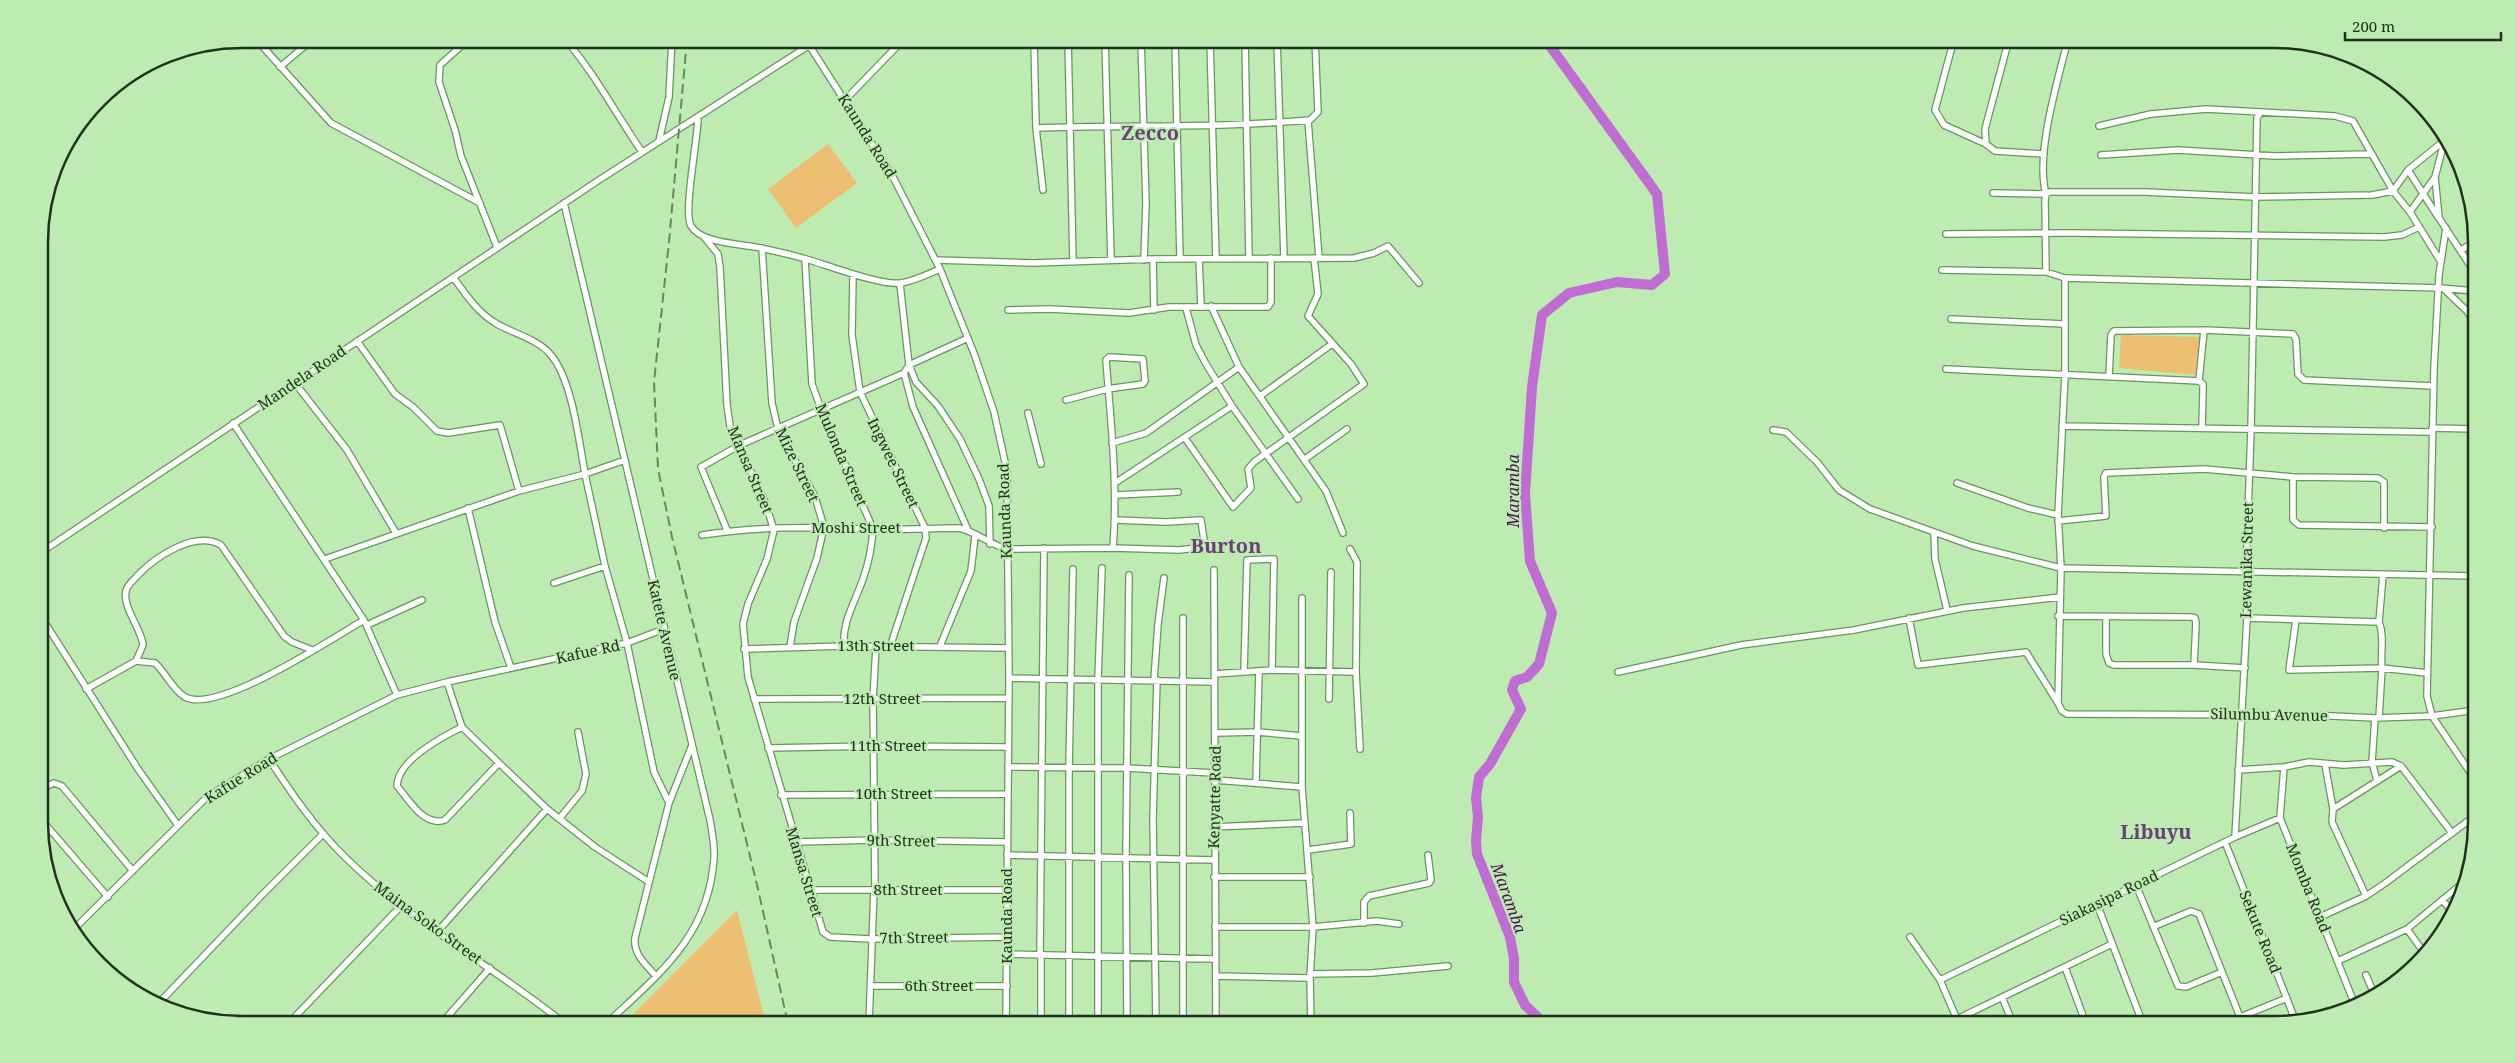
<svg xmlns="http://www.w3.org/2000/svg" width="2515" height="1063" font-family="'Noto Serif',serif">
	<rect width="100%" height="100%" fill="#bdebb2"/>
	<path fill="#edbf72" d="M828,144L857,183L796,228L768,189Z
		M2121,335L2200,337L2195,375L2119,368Z
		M737,910L766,1024H623Z"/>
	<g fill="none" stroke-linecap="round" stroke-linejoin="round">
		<path stroke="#c06dd3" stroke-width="10" d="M1545,1024L1525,1005L1514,982V959L1510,937L1477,854L1476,841L1478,817L1476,798L1479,777L1490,764L1521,709L1512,690L1515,681L1527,677L1539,664L1552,613L1530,561L1525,494L1532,387L1542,315L1569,293L1617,282L1652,285L1665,274L1657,194L1545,39"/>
		<g stroke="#699460" stroke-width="8">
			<path id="minor" d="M256,39L331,123L480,203
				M469,39L440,65L439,82L455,130L461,156L497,247
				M565,39C595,74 616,114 642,152
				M1034,39L1036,128L1043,190
				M1068,39L1073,262
				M1105,39L1111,260
				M1141,39L1146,203L1144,260
				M1175,39L1180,259
				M1210,39L1216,259
				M1245,39L1249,259
				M1277,39L1284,258
				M1954,39L1935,110L1944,125L1986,144
				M2009,39L1985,129L1986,144L1995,151L2044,154
				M809,45L892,175L940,269L975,356L994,412L1007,471L1009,678L1006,1024
				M280,67L313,39
				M845,100L904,39
				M698,117C698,139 683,212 691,226C701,244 746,244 765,249C779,252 792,255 806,259C827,265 881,286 901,283C914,281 928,274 940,269
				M1308,121L1319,258
				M2099,126L2151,114L2206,109L2335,116L2353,121L2393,191L2410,212L2441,262
				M1036,128C1128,125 1219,128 1310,120L1318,112L1315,39
				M2445,139L2435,177L2439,218L2475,273
				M659,141L669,97L672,39
				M2101,155L2178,150L2275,156L2371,154
				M2408,170L2438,217
				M1993,193L2046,194C2035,154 2058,80 2068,39
				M564,203L710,820C712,832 715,846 714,858C709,936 659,974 606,1024
				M2410,212L2435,177
				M2446,228L2439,275L2434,368L2427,696L2432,716L2476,781
				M1946,234L2073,233L2384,237L2402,235L2419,227
				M704,237L718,254L720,267L727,405L730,426L765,502L774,530L767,559L748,604L743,624L748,677L823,932L830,937L870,939L1008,937
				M762,248L772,403L778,429L815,497L824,527L817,558L794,622L790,647
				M2461,250L2475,242
				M805,259L812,384L821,409L873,529C872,546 869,562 863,579C855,602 842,622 844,646
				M1153,259L1154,310
				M1199,259L1201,306
				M936,260L1033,263L1153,259L1354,258L1374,253L1388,246L1419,283
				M1942,270L2046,272L2065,278L2440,288L2475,291
				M2046,272L2045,201L2046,194L2049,192H2145L2255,197L2372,195L2393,191L2408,170L2445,140
				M853,274L852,335L860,392L925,528L926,538L890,647
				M453,277C466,295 478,313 497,324C513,333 539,340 550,354C572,378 579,441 585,474L625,460
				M2065,278V375L2058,515L2061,568L2058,703L2062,711L2067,714L2311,715L2375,718L2432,716L2476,710
				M900,284L909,365L916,382L938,406L960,439L979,479L989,506L990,544
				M2445,290L2467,311L2475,323
				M1211,306L1239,367L1326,491L1343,533
				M1186,308L1196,345L1206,364L1232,406L1298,499
				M1008,310L1049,309L1129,313L1169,307H1268L1271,302V258
				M1951,319L2064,324
				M357,341L395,394L413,407L437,431L448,433L500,425L519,491
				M1946,369L2199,381L2203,384V390L2202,428
				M904,373L913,407L968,530
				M2109,376L2111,335L2114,331L2204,330L2293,334L2296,339L2298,374L2304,380L2433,386
				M2199,381L2204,330
				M295,383L347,450L396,533
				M1260,396L1332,344
				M1028,413L1041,464
				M233,423L364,620L397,695
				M2062,426L2432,432
				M2432,428L2475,429
				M1773,430L1786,432L1817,462L1839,490L1870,509L1973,546L2061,568L2476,576
				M1185,438L1233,507L1251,488L1248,469L1254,462L1364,384L1351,364L1308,316L1318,294L1314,258
				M1112,443L1146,433L1239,367
				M1305,459L1347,429
				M2293,477V520L2299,525L2432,527
				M1115,483L1232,406
				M1957,483L2028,508L2058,515
				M1116,495L1178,492
				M468,508L495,622L511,668
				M2058,521L2106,516L2104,477L2106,473L2204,469L2293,477L2378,478L2384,482V528
				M727,530L701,467L740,445L904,373L909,365L968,338
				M1934,532L1935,559L1947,610
				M702,535C757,526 814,527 870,529C900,530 929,528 959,528C974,531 990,544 1006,549L1113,548C1118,485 1111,423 1106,360L1109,357L1143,359L1145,381L1143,384L1107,389L1066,400
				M1113,548L1179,550L1205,547L1201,520L1166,522L1115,520
				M1350,549L1357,562L1356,672L1360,749
				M40,553L599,180L819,39
				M2476,558V667
				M325,559L519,491L585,474L605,566L627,643L654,772L669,803
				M1214,570L1216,1024
				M554,583L605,566
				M1302,598V787L1313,927L1310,978L1311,1024
				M40,615L138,769L177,824
				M2058,616L2191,617L2195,618L2196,623L2194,665L2245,668
				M2106,617V654L2109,663L2114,665H2194
				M1909,618L1918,665L2026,652L2058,703
				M2247,618L2379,622L2383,575
				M2296,620L2289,670L2382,668C2380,653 2385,637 2379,622
				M367,625L422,600
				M940,646L971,571L975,536
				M744,649L844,646L1009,648
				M136,661L155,663C166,673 172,689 185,697C217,715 333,638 364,620
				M1244,672L1247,560L1274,559L1272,670
				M1618,672L1741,645L1854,630L1963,608L2060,597
				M1215,674L1272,670L1356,672
				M1009,678L1214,682
				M1154,680L1158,624L1164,578
				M447,682L462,727L499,763L547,809L595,847L649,882
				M86,689L136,661L143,645C142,630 122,607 126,591C127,585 133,581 137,576C155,557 195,530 221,545L284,636L292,642L312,650
				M754,699L1009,698
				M1329,699L1331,572
				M2375,718L2372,762L2377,781
				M2379,718L2382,668L2427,673
				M462,727C442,737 397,761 397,786C410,801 424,827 445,820L499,763
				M1215,733L1258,732L1301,736
				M768,748L875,746L1008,747
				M269,759C292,794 315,828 346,858C410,921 494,967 565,1024
				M2325,764L2333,809L2332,822L2366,896
				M1008,767L1127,768L1214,773
				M2284,767L2280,818L2355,1005
				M2238,770L2284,767L2309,762L2344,765L2392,762L2401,766L2452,833
				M1215,780L1302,787
				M1256,782L1259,671
				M40,789L54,783L62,786L133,871
				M781,795L1007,794
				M2333,809L2401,766
				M40,818L108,897
				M559,819L582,791L586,774L578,732
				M1213,827L1303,823
				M2235,837L2247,618L2246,571L2251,429L2257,118L2260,113
				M795,842L876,840L1007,842
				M2225,842L2296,1022
				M1308,850L1351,844L1350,813
				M1007,855L1214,860
				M1214,877H1310
				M2136,885L2178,986L2186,987L2222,972
				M810,890H1007
				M875,890L873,699L876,647
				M2442,900L2453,912
				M2097,904L2143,1024
				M2320,917L2366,896L2384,884L2476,815
				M1364,923V902L1369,896L1429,883L1431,880L1428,855
				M2155,926L2191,911L2199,914L2240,1017
				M1215,927H1313L1377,921L1399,924
				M2407,929L2425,954
				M72,931L207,797L269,759L397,695L447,682L627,643L664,629
				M438,931L547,809
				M1910,937L1940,980L1959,1024
				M1007,954L1214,959
				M1040,954L1044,548
				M2338,961L2407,929L2464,882
				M2065,967L2086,1024
				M1310,974L1372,973L1448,966
				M2366,975L2375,996
				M656,976C646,965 633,954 635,938L669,803L692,745
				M1216,976L1310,978
				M1940,980L2235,837L2280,818
				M871,986H1007
				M2002,997L2013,1024
				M157,1005L261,896L323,834
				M1957,1019L2112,944
				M288,1024L401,906
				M441,1024L490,968
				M869,1024L874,889
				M1041,1024V954
				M1069,1024V768L1073,569
				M1098,1024V679L1102,568
				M1127,1024L1126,853L1129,575
				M1156,1024L1153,818L1157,680
				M1183,1024V618
				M1313,1024L1358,1021H1474L1506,1024
				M2223,1024L2287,998"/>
		</g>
		<use href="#minor" stroke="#fff" stroke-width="5.5"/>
		<path stroke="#698862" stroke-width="2" stroke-dasharray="10 5" stroke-linecap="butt" d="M687,39L669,242L654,382L658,469L672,537L758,889L788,1024"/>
	</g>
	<g text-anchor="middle" stroke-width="4.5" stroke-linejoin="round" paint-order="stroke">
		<g font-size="15" fill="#20311c" stroke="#bdebb2">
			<text transform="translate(867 136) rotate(58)" y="5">Kaunda Road</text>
			<text transform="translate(302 378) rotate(-34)" y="5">Mandela Road</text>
			<text transform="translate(841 455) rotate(67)" y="5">Mulonda Street</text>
			<text transform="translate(893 463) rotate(64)" y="5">Ingwee Street</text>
			<text transform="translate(797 465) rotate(64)" y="5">Mize Street</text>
			<text transform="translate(750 470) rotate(67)" y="5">Mansa Street</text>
			<text transform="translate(1005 511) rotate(-92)" y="5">Kaunda Road</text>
			<text x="856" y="533">Moshi Street</text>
			<text transform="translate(2247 560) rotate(-89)" y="5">Lewanika Street</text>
			<text transform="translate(664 630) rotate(77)" y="5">Katete Avenue</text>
			<text x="876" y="651">13th Street</text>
			<text transform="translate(588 652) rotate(-12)" y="5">Kafue Rd</text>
			<text x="882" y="704">12th Street</text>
			<text transform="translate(2269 715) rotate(1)" y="5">Silumbu Avenue</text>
			<text x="888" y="751">11th Street</text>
			<text transform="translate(241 778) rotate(-32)" y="5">Kafue Road</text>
			<text x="894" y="799">10th Street</text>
			<text transform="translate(1215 797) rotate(-89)" y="5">Kenyatte Road</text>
			<text transform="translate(901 841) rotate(1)" y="5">9th Street</text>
			<text transform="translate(804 872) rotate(73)" y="5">Mansa Street</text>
			<text transform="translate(2308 888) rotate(68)" y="5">Momba Road</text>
			<text x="908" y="895">8th Street</text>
			<text transform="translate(2109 898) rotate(-26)" y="5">Siakasipa Road</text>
			<text transform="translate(1007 916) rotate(-90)" y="5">Kaunda Road</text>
			<text transform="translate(428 923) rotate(36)" y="5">Maina Soko Street</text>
			<text transform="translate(2260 932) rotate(68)" y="5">Sekute Road</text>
			<text transform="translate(914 938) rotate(-1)" y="5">7th Street</text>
			<text x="939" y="991">6th Street</text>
		</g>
		<g font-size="16" font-style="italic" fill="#471152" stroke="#bdebb2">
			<text transform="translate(1513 491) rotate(-90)" y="6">Maramba</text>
			<text transform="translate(1509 898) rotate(70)" y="6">Maramba</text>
		</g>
		<g font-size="20" font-weight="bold" fill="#6c4076" stroke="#bdebb2">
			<text x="1150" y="140">Zecco</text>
			<text x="1226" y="553">Burton</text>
			<text x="2156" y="839">Libuyu</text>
		</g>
	</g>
	<path d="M0 0H2515V1063H0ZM242 48H2274A194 194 0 0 1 2468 242V822A194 194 0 0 1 2274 1016H242A194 194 0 0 1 48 822V242A194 194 0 0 1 242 48Z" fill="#bdebb2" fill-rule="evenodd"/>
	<path fill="none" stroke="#20311c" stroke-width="2.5" d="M242 48H2274A194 194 0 0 1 2468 242V822A194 194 0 0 1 2274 1016H242A194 194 0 0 1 48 822V242A194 194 0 0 1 242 48Z"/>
	<path d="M2345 32v8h156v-8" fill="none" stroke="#20311c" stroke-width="2.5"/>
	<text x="2352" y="32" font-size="15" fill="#20311c" stroke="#bdebb2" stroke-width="4" paint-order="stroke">200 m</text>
</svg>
